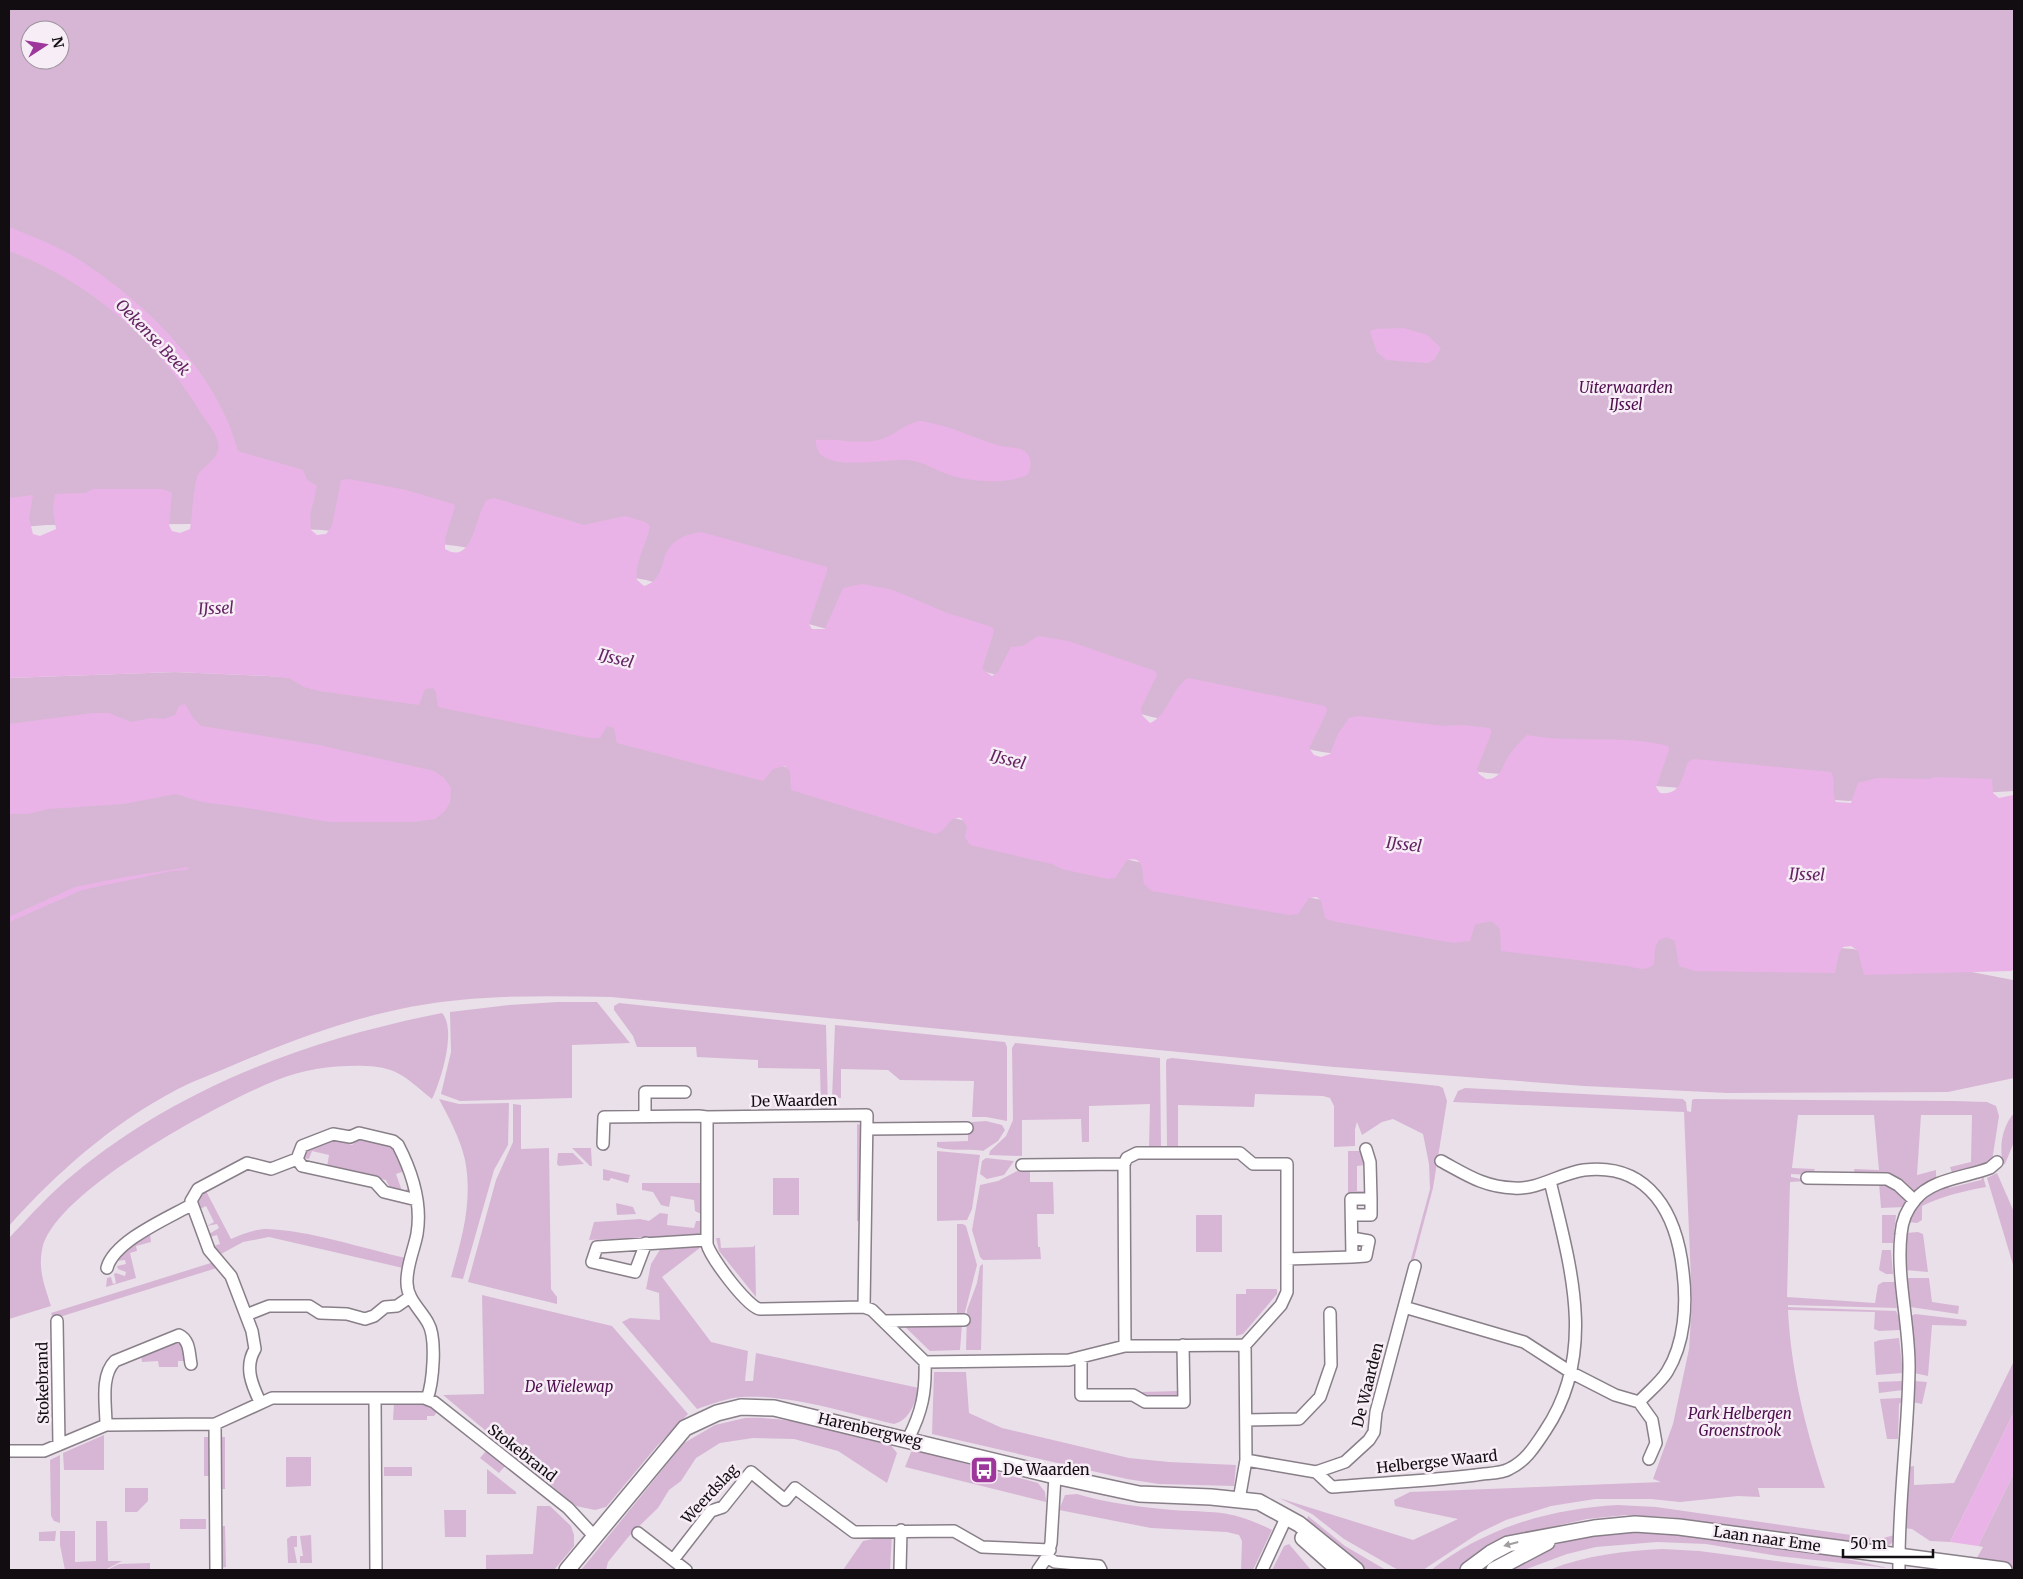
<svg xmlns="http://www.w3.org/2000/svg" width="2023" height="1579" font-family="Merriweather,serif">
	<rect width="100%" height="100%" fill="#eae0e9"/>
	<path fill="#d7b6d5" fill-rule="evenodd" d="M9,9H2014V791L1848,801L1488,773L1322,752L1152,717L646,580L457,546L322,530L189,524L47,525L9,528ZM30,30H60V60H30Z
		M175,672L268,676L433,687L611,725L786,767L958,819L1134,861L1317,899L1490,921L1853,949L2013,980L2014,1078L1948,1092L1727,1093L1584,1086L1334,1067L611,997C560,996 510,995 460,1000C380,1007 304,1035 231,1066C213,1074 193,1081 176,1090C113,1123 56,1173 9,1226V678Z
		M558,1002H597L630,1043L572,1045V1098L460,1101L441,1094L451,1052L450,1012L509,1005Z
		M619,1003L826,1025L828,1109H821L820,1069L758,1068V1060L697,1057L696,1047H637L633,1036L614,1010V1006Z
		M442,1013C457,1029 441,1081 432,1099C408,1080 399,1067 366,1066C336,1065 305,1069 277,1080C223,1101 52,1192 42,1250C38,1270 45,1287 51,1306L9,1319V1238C30,1216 50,1193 74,1174C179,1087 310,1039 442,1013Z
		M835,1025L1005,1042L1007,1047V1121L986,1117H972L974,1081L900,1080L888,1070L841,1069V1098H832Z
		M1015,1043L1160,1058L1161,1146H1149L1150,1104L1089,1106V1142H1082L1081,1119L1022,1120V1156L989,1155L990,1151L1006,1136L1013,1120L1012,1048Z
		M1172,1058L1439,1086L1443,1088L1447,1101L1433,1188L1410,1274H1407L1430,1189L1429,1164L1423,1134L1393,1119L1382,1122L1362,1135L1357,1122L1355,1129V1146L1334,1147V1106L1330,1098L1323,1096L1255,1094L1254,1107L1178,1105V1146H1167L1166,1062L1167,1059Z
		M1465,1088L1683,1099L1686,1102L1687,1111L1691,1112L1692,1100L1694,1099L1954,1101L1987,1102L1996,1106L1999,1116L1992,1161L1989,1164L1952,1173L1950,1167L1971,1162L1972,1115H1921L1917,1175L1936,1170V1178L1913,1192L1855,1174L1854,1169L1879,1170L1874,1115H1798L1792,1168L1815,1169L1812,1175L1791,1174V1177L1806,1180V1181L1790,1182L1787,1297L1875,1303L1878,1285L1883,1282H1894L1897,1285L1895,1288L1897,1308L1788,1305V1307L1896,1311L1902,1325L1900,1330L1879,1331L1874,1329L1875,1312L1788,1310C1791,1372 1806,1430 1825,1488H1758L1760,1497L1738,1496L1680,1502L1651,1499H1595L1551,1506L1506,1520L1479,1533L1423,1570H1398L1344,1539L1312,1514L1279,1498L1413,1540L1458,1519L1395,1506L1394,1500L1410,1492L1661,1482L1653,1479L1673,1424L1689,1349L1692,1304L1684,1112L1453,1102L1458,1091Z
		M439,1099L459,1104L509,1103L508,1145L494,1170L463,1279L451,1277C462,1238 473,1201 465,1160C460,1138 449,1118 439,1099Z
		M513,1104L521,1105V1149L549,1148L551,1289L557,1297V1304L468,1282L496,1180L513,1142Z
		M2014,1113V1142L2005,1164H2003C1999,1146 2002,1127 2014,1113Z
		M986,1121L1002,1125L1005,1130L998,1141L983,1151C968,1148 952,1152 937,1147V1142L968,1141V1133H972V1122Z
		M857,1124L861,1125V1221H857Z
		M334,1138L352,1145L358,1139L393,1147L405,1171L396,1174L402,1191L411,1188V1192L391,1190L386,1180L327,1167L329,1155L312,1151L309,1159L302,1158L304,1150Z
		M572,1148H591L592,1166H590Z
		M937,1151L980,1155L972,1209L967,1220L937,1221Z
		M1348,1151H1362L1365,1165L1357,1166V1191H1365V1193L1348,1197Z
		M558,1153H573L584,1164L559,1166L557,1164Z
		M986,1158L1014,1161L1004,1175L987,1179L980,1174L982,1161Z
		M603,1169L630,1175L628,1183L611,1178L609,1181L603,1180Z
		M1021,1169H1030V1182H1053L1054,1214H1037L1038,1247H1040L1041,1259L983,1260L980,1257L972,1230L980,1185L998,1181Z
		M1997,1173L2014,1212V1268L1987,1178Z
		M1983,1176L1986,1187C1964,1191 1942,1196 1922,1206V1220L1917,1223L1908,1222C1913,1201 1930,1193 1948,1185L1949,1188L1981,1180Z
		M773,1178H799V1215H773Z
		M642,1183H701V1214L695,1211L694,1200L671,1196L669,1207L661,1205L653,1192L642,1190Z
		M1879,1183H1888L1906,1200L1905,1207L1881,1208Z
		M206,1191L231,1239C242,1234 255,1229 267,1229C308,1230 365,1249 406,1258L403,1268L269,1237L243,1242L221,1254L213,1246L220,1244L217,1235L210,1237L209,1234L219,1228L217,1224L207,1226L214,1222L206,1206L198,1210L197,1204L200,1194Z
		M616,1203L633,1207L636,1214L617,1215Z
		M660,1213L668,1214L667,1225L694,1228L696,1221H701V1235L589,1240L594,1222L640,1219L649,1221Z
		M1196,1215H1222V1252H1196Z
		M1882,1215H1896L1893,1243H1882Z
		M957,1224H963L966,1226L977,1265L964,1316H957Z
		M1918,1232L1923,1234L1928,1272L1905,1270L1906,1233Z
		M150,1234L151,1242L136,1246L137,1251L130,1253L136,1278L106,1287L107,1278L111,1277L113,1284L116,1283L114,1274L116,1273L125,1276L126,1272L118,1269L117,1266L126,1264L125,1260L116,1261C125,1250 135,1238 150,1234Z
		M716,1238H720L721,1248L753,1247L755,1245L756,1297L719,1251Z
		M701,1244V1247L662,1277L711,1342L748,1351L745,1381H753L756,1353L919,1388C915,1403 910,1420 894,1424C848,1413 789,1394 742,1397C727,1398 712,1404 697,1409L622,1322L630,1318L660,1320L659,1293L646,1289L651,1264L661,1248Z
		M1882,1250H1891L1893,1274H1886L1879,1270Z
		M214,1262L220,1267L53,1319L51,1313Z
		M983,1264L981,1350H966L967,1310L977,1283L980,1266Z
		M1907,1278H1929L1932,1302L1959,1306L1958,1314L1910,1307L1906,1281Z
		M1246,1289H1277V1294L1243,1334L1236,1336V1294H1246Z
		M482,1295L612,1326L688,1414L657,1446L606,1507L595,1510L576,1506L443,1395L484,1394Z
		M1915,1314L1966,1320L1967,1322L1966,1326L1932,1325L1928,1376L1914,1373L1911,1316Z
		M962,1324L960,1350L930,1351L903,1325Z
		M1899,1338L1903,1373L1876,1375L1874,1342L1880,1340Z
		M179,1341L181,1342L186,1361H178V1367H159L158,1361L142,1362L141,1354Z
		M2014,1361V1412L1950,1542L1930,1541L1912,1529L1904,1528L1908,1467L1914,1466V1485L1954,1483Z
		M934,1372H966L969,1413L1002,1428L1129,1458L1169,1462L1236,1465L1234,1486L1159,1484L1127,1479L932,1434Z
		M1902,1381L1903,1390L1879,1393L1878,1382Z
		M1915,1381L1927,1382L1922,1404L1912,1402L1913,1382Z
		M1179,1391L1178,1396C1167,1400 1149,1399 1140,1392Z
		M1900,1398L1904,1399L1899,1404L1898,1439H1887L1880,1399Z
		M394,1403H422L437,1412L434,1416H427V1420H393Z
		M745,1418C795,1416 842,1433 890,1444L897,1453L887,1483L838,1451L794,1439L753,1438L720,1443L696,1458L681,1481L669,1490L658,1508L630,1535L608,1562L606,1570H581L684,1443L715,1425Z
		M104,1435V1470H64L63,1453Z
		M204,1437H209V1476H204Z
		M219,1437H225V1489H220Z
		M915,1450L1038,1483L1045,1492L1046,1502L905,1467L911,1452Z
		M486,1451L505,1466L499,1473L480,1458Z
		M60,1455V1523L54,1521L51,1516L50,1460Z
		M286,1457H311V1486L286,1487Z
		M384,1467H412V1476H384Z
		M487,1469L516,1492V1494H487Z
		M2014,1473V1570H1970L1983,1547L1978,1546Z
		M125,1488H148V1501L137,1512H125Z
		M1077,1494C1108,1503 1139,1507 1172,1510C1216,1513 1230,1509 1272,1530L1253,1570H1241L1242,1541L1239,1535L1227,1532L1151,1528L1059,1510L1065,1495Z
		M1618,1505L1656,1507L1879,1539L1895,1535C1895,1543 1889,1546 1882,1546L1669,1517L1626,1515L1587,1519L1547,1528L1527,1534L1457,1570H1431C1486,1527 1550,1509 1618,1505Z
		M537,1506H550L571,1526L574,1535V1546L554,1570H486V1555L533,1554Z
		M444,1510H466V1537H445Z
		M1308,1516L1345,1546L1386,1570H1363L1307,1520Z
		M180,1519H206V1529H180Z
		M96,1521H107L108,1561H122L105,1570H65L60,1545V1531H75V1562L96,1561Z
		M220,1526H225L226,1567L221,1568Z
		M56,1531L55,1541H39V1532Z
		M1655,1531L1801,1549L1888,1568L1778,1556L1706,1544L1657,1542L1596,1547L1567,1554L1524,1570H1498C1515,1562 1533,1552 1551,1546C1585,1534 1619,1532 1655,1531Z
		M311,1535L312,1563H300V1556H303L300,1536Z
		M892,1535L890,1570H843L863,1541Z
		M291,1536H297V1547H294L297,1563H288L287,1539Z
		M1289,1544L1311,1570H1272L1284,1546Z
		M1663,1549L1699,1551L1845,1570H1549C1586,1555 1624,1551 1663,1549Z
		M150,1563V1570H107L119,1564Z"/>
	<path fill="#eab3e7" d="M9,227C32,236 57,246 78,259C145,302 218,373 238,451L303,470L307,480L317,486L310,516L311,530L317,535L326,534L332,526L341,480L349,479L406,490L453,504L455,506L445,539V549C474,566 474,516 487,500L494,498L584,525L625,516L645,522L650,526C647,543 634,563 637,580L644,586C664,580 660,561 669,548C677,537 689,534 701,532L827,567V571L809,624L812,629H825L843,588L863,584L893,590L947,613L992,627L994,631L982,669L992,676L998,672L1011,647L1023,646L1038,636L1068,641L1155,671L1157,675L1141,708L1142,715L1150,723C1168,716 1170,690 1188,678L1325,706L1327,709L1326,714L1309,748L1314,755L1321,757L1330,754L1338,734L1349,718L1358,716L1443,726L1462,725L1489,728L1491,730V734L1477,769L1479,774L1486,779C1502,780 1502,764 1510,754C1515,747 1521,741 1527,735C1574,744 1622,734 1668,746L1669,750L1656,787L1660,793C1681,796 1682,777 1688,762L1694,759L1831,772C1837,783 1830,790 1836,802L1851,803L1858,783L1877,778L1928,779L1937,777L1992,779L1993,793L1999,798L2013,795L2014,791V969L2011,971L1864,975L1858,951L1851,946L1843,947L1839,953L1835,973L1695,971L1679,966L1675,941L1667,937L1659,940L1655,947L1654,964C1646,972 1637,968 1628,966L1501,951L1500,929L1492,921L1475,924L1470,941L1453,943L1332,921L1325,918L1321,900L1316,897L1309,898L1298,914L1289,915L1152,891L1144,884C1142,872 1145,856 1127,860L1115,878L1108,879L1062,869L1052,864L970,845L965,837L967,826L961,818C946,816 949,831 935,834L791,790L790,771L785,766L773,769L763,781L617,743L614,728L607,726L600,738H590L438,707L436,692L433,688L425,689L419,705L319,691L304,687L289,678L268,676L175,672L9,678V498L33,495L29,518L33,534L40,536L56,529L53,511L55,494L85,493L93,489H163L172,493L169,525L172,531L180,533L190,529C192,519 194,479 199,473C207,463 221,458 218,443C216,431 207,423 201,413C157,340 89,281 9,251Z
		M1404,328L1427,335L1441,348L1434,360L1427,363L1386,360L1377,352L1370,331L1376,329Z
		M921,421C949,425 973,438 1000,446C1007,448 1017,447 1023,450C1033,457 1031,465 1028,474C1013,484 974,482 957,477C939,473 925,461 906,460C887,458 814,476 816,440C837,438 858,445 879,440C895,436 904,423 921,421Z
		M185,704L193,718L201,726L319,745L434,771L444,778L451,788L450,802L445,811L435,819L414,822H329L248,808L202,802L176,794L123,804L48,809L28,814H9V724L93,713H109L131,722L151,718L164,719L175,715L179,706Z
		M189,867L187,870L172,871L82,890L9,922V917L75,887L125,877Z
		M2014,1412V1473L1978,1546L1950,1542Z"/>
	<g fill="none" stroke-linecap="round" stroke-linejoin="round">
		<g stroke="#887f88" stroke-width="14">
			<path id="street" d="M645,1116V1092H685
				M867,1129L967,1128
				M603,1144L604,1117L699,1116L707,1117
				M297,1159L302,1166L375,1182L384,1192L417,1200
				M1441,1161C1467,1175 1484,1187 1514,1188C1538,1190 1561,1173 1584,1170C1650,1162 1677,1215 1683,1272C1687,1304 1685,1343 1667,1372C1660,1383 1648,1392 1639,1402
				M1022,1165L1124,1164
				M1807,1178L1887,1179L1898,1185L1914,1200
				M1352,1215H1371V1199
				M1352,1238L1369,1241L1366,1256L1352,1257
				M646,1243L635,1272L592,1262L597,1247L706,1240
				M1287,1259L1352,1257L1351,1199H1371L1370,1162L1366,1149
				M107,1268C114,1241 168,1218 191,1205
				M864,1307L760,1309C748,1308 710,1257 707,1244V1117L867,1115L864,1307L872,1310L925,1362L1069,1360L1125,1346L1245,1345
				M1404,1307L1524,1342L1572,1373L1615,1395L1639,1402L1652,1420L1656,1443L1649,1459
				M246,1315L269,1306H309L320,1313L347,1314L365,1319L374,1316L385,1307L397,1306L410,1297
				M57,1321L59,1445
				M884,1321L964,1320
				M1125,1346L1124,1164L1127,1158L1137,1153H1240L1253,1164H1287V1292L1281,1305L1245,1345L1246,1460L1239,1500
				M1081,1358V1395H1133L1145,1402H1184L1183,1345
				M375,1398L376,1570
				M260,1402C252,1385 244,1367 255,1349L252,1331L231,1276L209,1250L191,1201L198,1189L247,1163L271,1169L297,1159L302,1146L333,1134L350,1137L359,1133L393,1141L398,1145C412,1172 422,1204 417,1234C414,1250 406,1267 407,1283C407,1299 421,1310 428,1323C437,1338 433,1383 427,1399
				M1246,1420L1299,1419L1320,1397L1331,1365L1330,1313
				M106,1425C106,1405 100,1376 115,1361L179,1335C190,1340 189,1354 191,1364
				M908,1439C922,1412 926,1392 925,1362
				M9,1451H44L106,1425L215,1424
				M1246,1460L1316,1472L1345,1462L1369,1440L1374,1432L1376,1412L1415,1266
				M1316,1472L1332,1487C1380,1483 1428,1481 1476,1475C1486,1473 1501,1474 1509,1469C1526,1461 1535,1446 1545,1431C1598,1353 1570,1265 1550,1181
				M638,1533L686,1570
				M1047,1557L1055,1562L1099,1566L1101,1570
				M673,1560L711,1511L723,1507L751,1472L785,1500L795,1488L854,1532L954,1531L982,1547L1050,1550
				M216,1570L215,1424L272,1398H424L434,1402L568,1508L594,1536
				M900,1570L901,1530
				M1038,1570L1047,1557L1051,1543L1055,1476
				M1262,1570L1287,1516
				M1899,1570C1898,1503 1908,1437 1909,1370C1910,1325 1896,1279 1901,1234C1902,1222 1907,1209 1915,1200C1931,1179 1967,1177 1990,1168L1997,1162"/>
		</g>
		<g stroke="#887f88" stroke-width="18">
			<path id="secondary" d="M1303,1538L1339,1570
				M567,1570L685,1428L717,1413L741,1407L774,1408L1055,1476L1139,1494L1211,1497L1259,1502L1299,1524L1356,1570
				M1468,1570L1491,1553L1508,1544L1594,1528L1635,1524L1679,1527L2004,1570
				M1494,1570L1547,1542"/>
		</g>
		<use href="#street" stroke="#fff" stroke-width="11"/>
		<use href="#secondary" stroke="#fff" stroke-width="15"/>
	</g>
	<defs><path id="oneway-solid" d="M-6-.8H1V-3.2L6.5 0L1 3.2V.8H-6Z" transform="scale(1.25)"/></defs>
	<use fill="#a09e9f" href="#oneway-solid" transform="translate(1511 1544) rotate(165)"/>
	<defs>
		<g id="bus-square" transform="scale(1.4375)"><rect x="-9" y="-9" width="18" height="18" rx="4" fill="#9d379b" stroke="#f7edf6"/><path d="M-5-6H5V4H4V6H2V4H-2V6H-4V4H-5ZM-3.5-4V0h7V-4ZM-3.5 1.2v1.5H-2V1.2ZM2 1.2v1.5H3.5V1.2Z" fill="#fff"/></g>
	</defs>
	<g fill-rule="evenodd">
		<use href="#bus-square" x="984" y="1470"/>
	</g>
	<g text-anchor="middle" stroke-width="5" stroke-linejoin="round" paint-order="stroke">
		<g font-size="15" font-style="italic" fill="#4e0e4e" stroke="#f7edf6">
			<text x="1626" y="393">Uiterwaarden<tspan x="1626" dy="17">IJssel</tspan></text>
			<text x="569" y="1392">De Wielewap</text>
			<text x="1740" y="1419">Park Helbergen<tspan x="1740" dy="17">Groenstrook</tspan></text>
		</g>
		<g font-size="15" fill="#110d10" stroke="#f7edf6">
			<text transform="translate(794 1101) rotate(-1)" y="5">De Waarden</text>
			<text transform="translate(43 1383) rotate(-91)" y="5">Stokebrand</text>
			<text transform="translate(1368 1385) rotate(-76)" y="5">De Waarden</text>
			<text transform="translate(870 1430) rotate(13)" y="5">Harenbergweg</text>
			<text transform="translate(522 1453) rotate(38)" y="5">Stokebrand</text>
			<text transform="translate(1437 1462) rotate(-6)" y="5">Helbergse Waard</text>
			<text transform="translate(710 1494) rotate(-47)" y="5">Weerdslag</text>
			<text transform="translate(1767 1539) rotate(8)" y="5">Laan naar Eme</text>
		</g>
		<g font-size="15" fill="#110d10" stroke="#f7edf6" text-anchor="start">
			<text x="1003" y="1475">De Waarden</text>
		</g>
		<g font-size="16" font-style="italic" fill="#622361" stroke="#f7edf6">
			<text transform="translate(153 337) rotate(46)" y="6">Oekense Beek</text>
			<text transform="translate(216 608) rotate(-2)" y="6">IJssel</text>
			<text transform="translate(616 658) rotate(14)" y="6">IJssel</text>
			<text transform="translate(1008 759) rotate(15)" y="6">IJssel</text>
			<text transform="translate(1404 844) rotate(7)" y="6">IJssel</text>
			<text transform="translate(1807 874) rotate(2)" y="6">IJssel</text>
		</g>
	</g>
	<rect width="2023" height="1579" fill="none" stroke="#110d10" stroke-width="20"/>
	<g transform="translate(45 45) rotate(78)"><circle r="24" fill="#f7edf6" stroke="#9b939a"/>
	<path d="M0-4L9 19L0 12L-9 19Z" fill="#9d379b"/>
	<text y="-8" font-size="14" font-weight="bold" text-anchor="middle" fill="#110d10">N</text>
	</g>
	<path d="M1843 1549v8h90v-8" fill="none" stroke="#110d10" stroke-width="2.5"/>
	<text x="1850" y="1549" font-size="15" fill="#110d10" stroke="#f7edf6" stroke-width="4" paint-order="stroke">50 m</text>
</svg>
